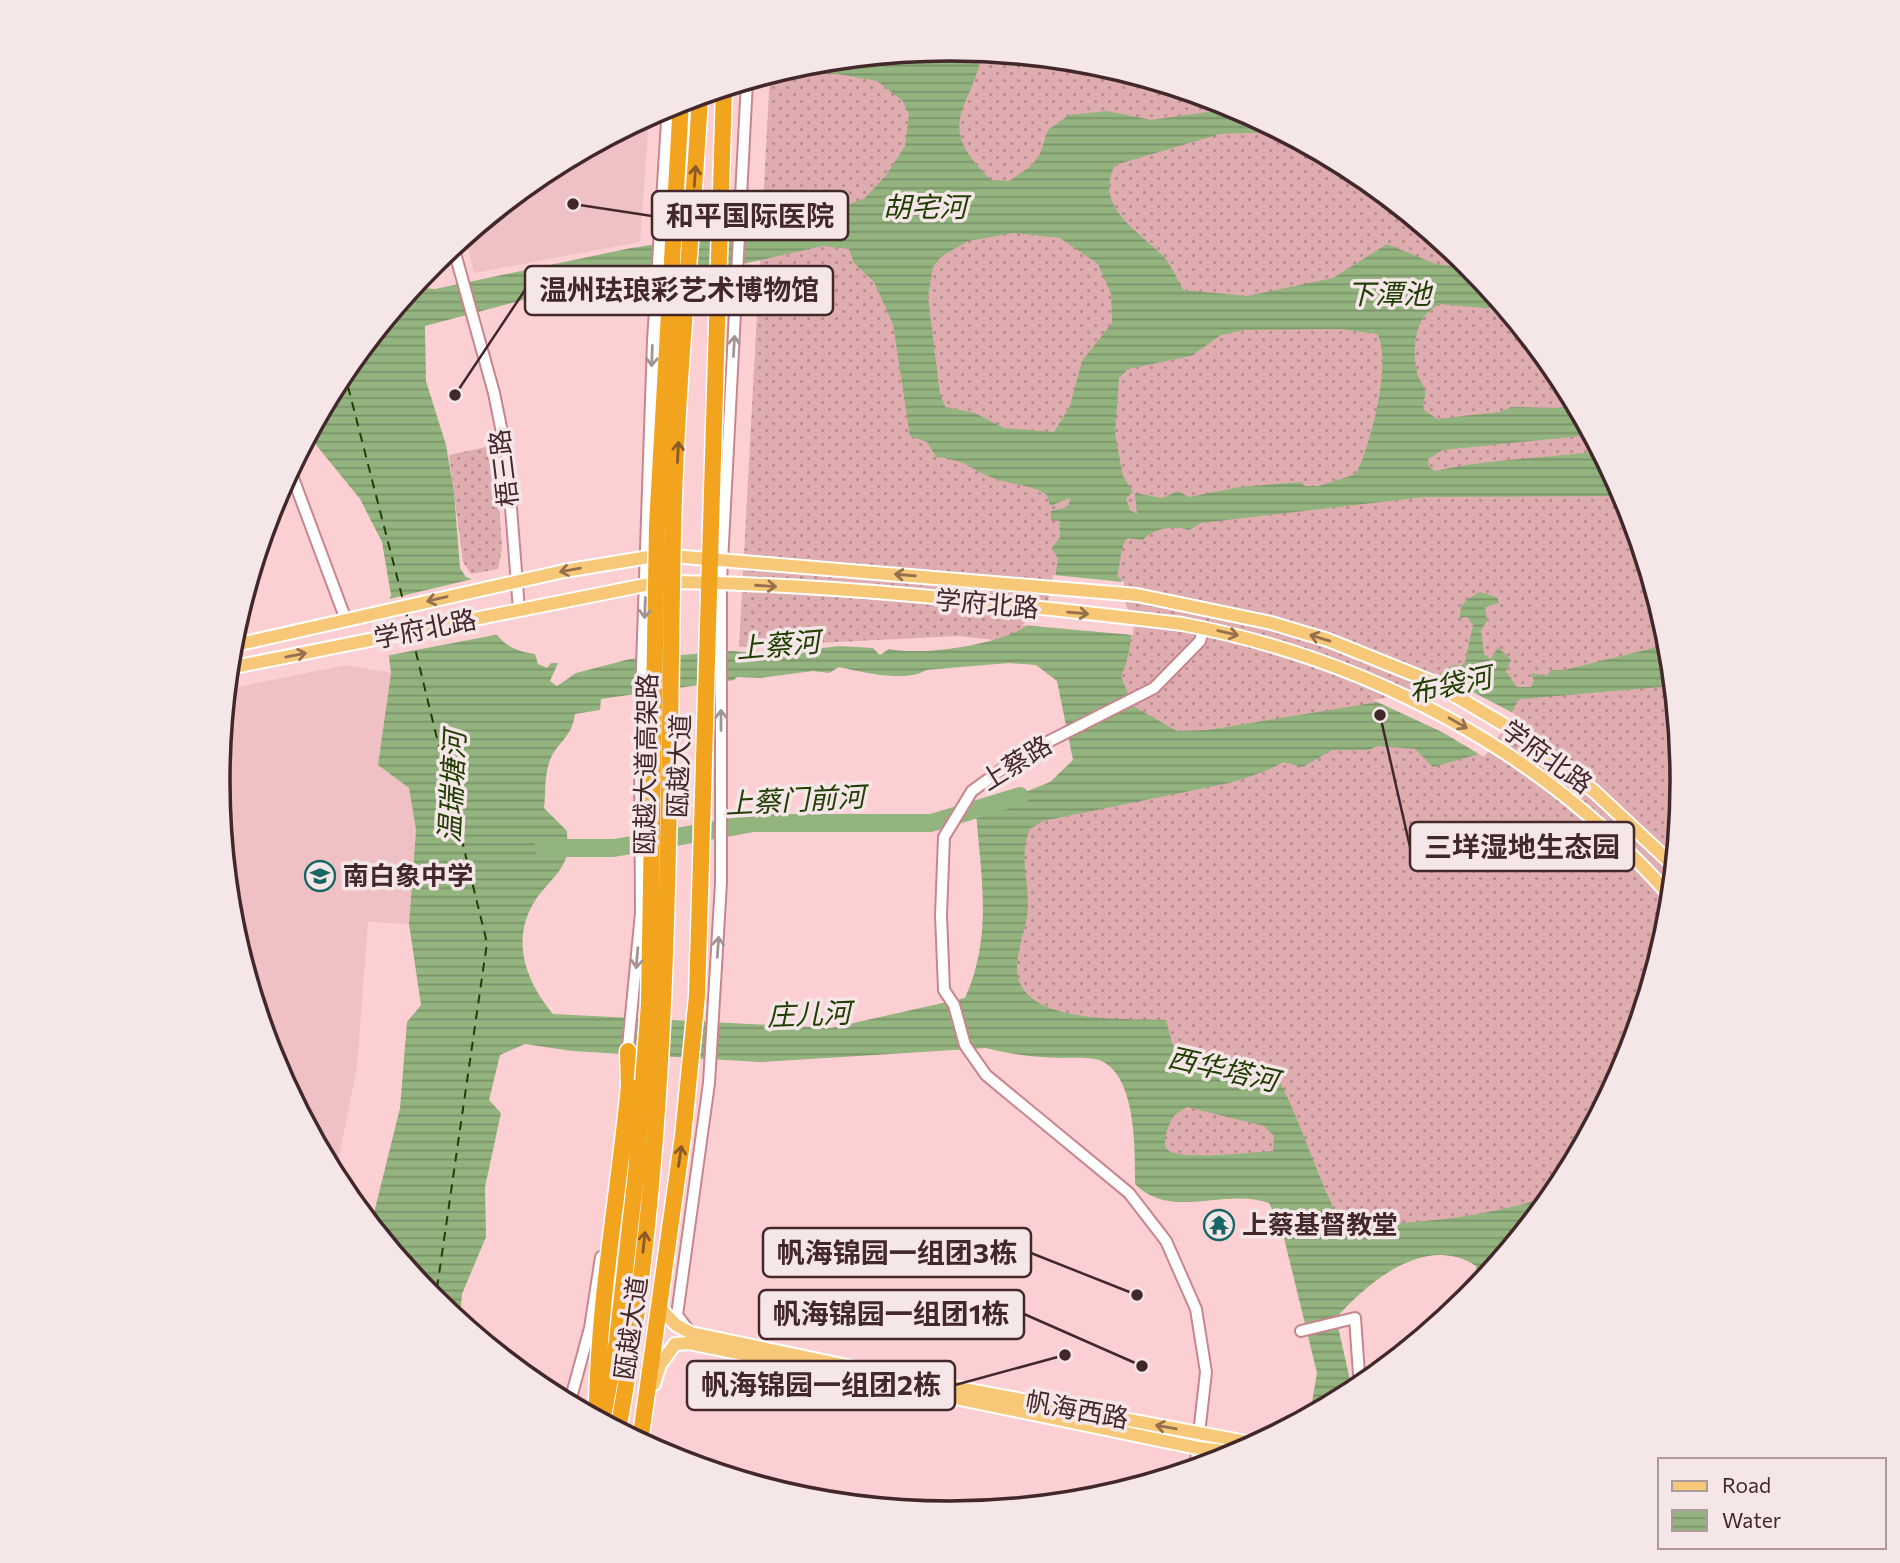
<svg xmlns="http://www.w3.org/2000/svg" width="1900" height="1563" font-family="Commissioner,'Noto Sans SC',sans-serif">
	<defs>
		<pattern id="grass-dots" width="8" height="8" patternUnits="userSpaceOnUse" patternTransform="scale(1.75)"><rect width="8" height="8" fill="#dfadb0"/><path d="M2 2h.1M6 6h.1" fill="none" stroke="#b68d8f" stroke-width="1.8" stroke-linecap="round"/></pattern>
		<pattern id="water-rules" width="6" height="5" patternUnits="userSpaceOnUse" patternTransform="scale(1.75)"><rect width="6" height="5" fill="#94b47f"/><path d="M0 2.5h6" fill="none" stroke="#7a9268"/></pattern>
	</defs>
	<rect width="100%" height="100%" fill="#fcd0d3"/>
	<path fill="#f0c1c4" d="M649,116L640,242L474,273L465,236L543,172Z
		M346,665L391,673L378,765L409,788L416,830L409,924L368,922L357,1067L335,1177L273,1061L232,924L218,781L227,689Z"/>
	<path fill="url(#grass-dots)" d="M950,49L1093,63L1231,105L1357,173L1468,264L1559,375L1627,502L1668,639L1682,782L1668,925L1627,1062L1559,1189L1522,1234L1349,1264L1287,1187L1163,1171L1122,1047L1003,1039L991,823L1085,790L1084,649L958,636L739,647L770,74L808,63Z
		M495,445L502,548L498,569L471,574L463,562L449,455Z"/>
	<path fill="url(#water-rules)" fill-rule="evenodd" d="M950,49L983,52C970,111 933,124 991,180L1009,181L1030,167L1040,154L1048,130L1069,115L1107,111L1151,120L1236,108L1281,132L1220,134L1115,165C1093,208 1139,231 1164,257C1172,266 1177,279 1183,290L1247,296L1333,278L1387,244L1436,264L1473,269L1506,310L1440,304C1414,316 1412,347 1417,373C1418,379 1426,387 1425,394C1425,400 1422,402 1424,410L1437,419L1500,412L1511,407L1558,408L1575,405L1591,435L1443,450L1428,459L1429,467L1435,471C1492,458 1543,459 1600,451L1624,496L1424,497L1201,523L1189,530C1175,525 1152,528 1143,540L1127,538C1119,550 1121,563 1117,576L1121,579C1121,600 1126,604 1130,622C1133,637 1128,663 1121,676L1133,706L1177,731L1208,730L1403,698L1453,665L1461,666L1465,662L1473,625L1467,617L1460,618C1460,602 1467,599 1480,592L1497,597L1499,603L1485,607L1487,621L1481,630L1484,654L1491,659L1498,647L1511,660L1506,671L1517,687H1531L1534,681L1531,673L1547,676L1551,670H1564L1669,644L1673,686L1521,699L1516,702L1514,709L1483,753L1433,767L1415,749L1377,746L1369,750H1332L1303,767L1283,762C1269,771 1245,778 1229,783L1043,821L1030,829C1019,855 1028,877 1028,904C1028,925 1017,946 1017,968C1017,1026 1127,1018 1166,1020L1177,1062L1210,1069L1240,1062L1275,1073C1302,1121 1315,1175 1342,1224C1412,1226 1487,1217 1554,1195L1480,1285L1476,1266C1426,1233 1368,1282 1336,1318L1353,1393L1292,1425L1312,1402L1317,1373L1282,1230L1269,1203C1225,1187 1171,1221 1135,1184C1135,1152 1137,1074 1099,1060C1088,1057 1073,1058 1061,1058C1035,1057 1011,1055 986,1048L760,1062L572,1051L525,1044L500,1055L489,1100L501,1113L485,1187L486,1237L462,1294L460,1322L432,1299L371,1225L400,1108L407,1022L421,1005L409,924L416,830L409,788L378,765L391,673L384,615L391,595L382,542L360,499L308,435L341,374L413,287L435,289L631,248L770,227L836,210L865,198L887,174L905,146L909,115L903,101L877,81L838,74H772L808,63ZM1014,233L1060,238L1098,264L1111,294L1112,323L1082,361L1070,406L1054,432L1004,428L975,413L945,407L940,394L928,297L933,267L942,256L968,241ZM823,246L849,249L854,263L874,282L893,324L910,436L927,442L936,457C968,460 967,468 993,478C1011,485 1031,484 1047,495L1050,506L1070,498L1068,507L1051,511V520L1060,521V537L1052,548L1058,559L1051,604C1044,611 1036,620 1027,626C997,645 923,656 889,649L880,655L873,648L840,646L767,654L732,651L630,659L576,673L557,686L550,681L558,663H551L547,668L538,664L535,654C490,649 488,616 474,580L466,577L460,568L454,492L446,445L426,381L425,326L538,296L634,277L729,267ZM1340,329L1377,334C1393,360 1370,447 1356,474L1319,486H1305L1301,482L1240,487L1189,497L1178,491L1162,498L1135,493L1137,514L1130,510L1126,498L1133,492L1123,476L1115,434L1119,378L1128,369L1191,356L1221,335L1245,330ZM1009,663L1036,665L1057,681L1073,760L1050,782L976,812C981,878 993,936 965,998L831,1028L553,1014C525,980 510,939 536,899C545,886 561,873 566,858C569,851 567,839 567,831L544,808C546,793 544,779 549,763C555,743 572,739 575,714L600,710L601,699L734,680L737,677L760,678L813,671L829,673L839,667C860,672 908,683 926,670ZM1187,1107L1264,1126L1274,1136L1273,1151C1255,1152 1173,1162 1166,1148C1162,1139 1170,1124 1173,1116Z"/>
	<path fill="#fcd0d3" d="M1053,575L1124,582V600L1134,623L1133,635L1022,625L1048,602Z
		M481,577L488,586L500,634L385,656L380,615L385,600Z
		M1436,673L1515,714L1484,757L1442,732L1373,700L1401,695Z"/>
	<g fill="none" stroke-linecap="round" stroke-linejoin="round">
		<path stroke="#94b47f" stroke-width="18" d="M543,848H614L754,823H931L1020,796"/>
		<path stroke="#213e03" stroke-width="2" stroke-dasharray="9 7" stroke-linecap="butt" d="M344,371L403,600
			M406,612L410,627
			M412,636L487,943L435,1302"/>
		<g stroke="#c8868c" stroke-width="14">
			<path id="minor" d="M453,246L494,393L507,457L519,610
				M290,470L346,620
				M627,1057L641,913L640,726L653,341L668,106
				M689,1331L677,1315L709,1083L721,883V582L747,81
				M1301,1331L1355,1318L1360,1388
				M569,1405L590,1328L601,1257
				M1195,1469L1206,1372L1196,1309L1166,1241L1129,1193L986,1075L965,1045L954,1005L944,990L941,915L944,837L972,791L1022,755L1154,688L1200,641L1204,628"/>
		</g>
		<g stroke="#fff" stroke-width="16">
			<path id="major" d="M231,646L564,571L661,555L1137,595L1271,623L1328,640L1430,681L1513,730L1556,761L1595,792L1674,866
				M229,668L660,582C830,583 1012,604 1182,624C1371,660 1543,751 1671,897
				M659,1307L676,1325L691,1333L894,1376L1257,1444
				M654,1384L660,1365L675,1344L689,1343L1198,1448L1241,1453"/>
		</g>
		<g stroke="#fff" stroke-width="19">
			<path id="highway" d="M661,745V810
				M628,1051L629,1086
				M625,1207L632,1149
				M606,1338L618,1271
				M640,1442L683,1136L697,996L724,88"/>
		</g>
		<use href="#minor" stroke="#fff" stroke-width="10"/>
		<use href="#major" stroke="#f7c878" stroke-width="12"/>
		<use href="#highway" stroke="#f2a41e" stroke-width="16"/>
		<g stroke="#fff" stroke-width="19" stroke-linecap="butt">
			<path id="highway-bridge" d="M597,1403C599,1297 619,1192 629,1086
				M602,1422L617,1341L636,1174L649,1004L657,526L681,101
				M618,1430C673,1134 667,832 673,532C676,387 692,241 700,96"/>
		</g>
		<use href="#highway-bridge" stroke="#f2a41e" stroke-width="16"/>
	</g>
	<defs><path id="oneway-shaft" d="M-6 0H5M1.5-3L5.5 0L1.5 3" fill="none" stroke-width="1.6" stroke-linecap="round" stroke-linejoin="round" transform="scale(1.75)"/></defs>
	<g stroke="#895a26">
		<use href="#oneway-shaft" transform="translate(695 176) rotate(-86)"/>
		<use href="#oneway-shaft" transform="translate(678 452) rotate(-87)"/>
		<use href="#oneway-shaft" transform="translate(680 1156) rotate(-82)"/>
		<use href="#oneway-shaft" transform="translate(644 1242) rotate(-84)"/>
	</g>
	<g stroke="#a19495">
		<use href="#oneway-shaft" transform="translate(734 346) rotate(-87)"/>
		<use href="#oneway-shaft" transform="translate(652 356) rotate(92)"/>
		<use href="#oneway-shaft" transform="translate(645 608) rotate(92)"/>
		<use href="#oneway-shaft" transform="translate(721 720) rotate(-90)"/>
		<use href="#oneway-shaft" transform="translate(718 947) rotate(-86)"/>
		<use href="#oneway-shaft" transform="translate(637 958) rotate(95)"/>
	</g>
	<g stroke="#94704e">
		<use href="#oneway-shaft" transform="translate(570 570) rotate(170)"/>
		<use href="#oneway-shaft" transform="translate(905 575) rotate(-175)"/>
		<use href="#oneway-shaft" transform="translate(766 586) rotate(4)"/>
		<use href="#oneway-shaft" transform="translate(437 599) rotate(167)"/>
		<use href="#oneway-shaft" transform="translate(1078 613) rotate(5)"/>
		<use href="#oneway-shaft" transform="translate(1228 633) rotate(13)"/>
		<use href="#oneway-shaft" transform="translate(1320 638) rotate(-163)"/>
		<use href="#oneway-shaft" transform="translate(296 655) rotate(-11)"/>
		<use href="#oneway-shaft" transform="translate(1458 723) rotate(30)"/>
		<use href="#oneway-shaft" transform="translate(1166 1427) rotate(-170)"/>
	</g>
	<defs>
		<g id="school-ring" transform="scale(1.575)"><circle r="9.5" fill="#f5e6e7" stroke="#176665" stroke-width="1.5"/><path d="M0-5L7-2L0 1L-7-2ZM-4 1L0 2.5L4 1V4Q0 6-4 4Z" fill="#176665"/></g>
		<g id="temple-ring" transform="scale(1.575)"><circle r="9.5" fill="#f5e6e7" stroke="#176665" stroke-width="1.5"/><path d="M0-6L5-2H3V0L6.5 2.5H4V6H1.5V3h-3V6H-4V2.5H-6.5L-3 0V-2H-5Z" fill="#176665"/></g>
	</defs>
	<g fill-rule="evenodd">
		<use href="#school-ring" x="320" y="876"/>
		<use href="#temple-ring" x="1219" y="1225"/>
	</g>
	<g text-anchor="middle" stroke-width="7" stroke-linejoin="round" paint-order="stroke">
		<g font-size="26" fill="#43282b" stroke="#f5e6e7">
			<text transform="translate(504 468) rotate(-97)" y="9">梧三路</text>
			<text transform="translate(987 604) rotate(5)" y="9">学府北路</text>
			<text transform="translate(425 629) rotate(-11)" y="9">学府北路</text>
			<text transform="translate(1547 757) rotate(36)" y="9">学府北路</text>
			<text transform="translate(1016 763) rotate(-32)" y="9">上蔡路</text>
			<text transform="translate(646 764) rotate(-89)" y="9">瓯越大道高架路</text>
			<text transform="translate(679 766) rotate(-88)" y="9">瓯越大道</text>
			<text transform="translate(631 1328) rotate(-82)" y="9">瓯越大道</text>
			<text transform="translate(1077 1410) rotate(10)" y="9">帆海西路</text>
		</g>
		<g font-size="26" font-weight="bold" fill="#43282b" stroke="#f5e6e7" text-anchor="start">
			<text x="343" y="885">南白象中学</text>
			<text x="1242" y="1234">上蔡基督教堂</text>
		</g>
		<g font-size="28" font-style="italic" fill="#213e03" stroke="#f5e6e7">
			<text x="925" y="217">胡宅河</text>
			<text x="1389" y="304">下潭池</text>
			<text transform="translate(778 645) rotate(-5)" y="10">上蔡河</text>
			<text transform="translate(1450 685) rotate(-12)" y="10">布袋河</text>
			<text transform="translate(452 787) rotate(-87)" y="10">温瑞塘河</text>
			<text transform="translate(795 800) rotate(-3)" y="10">上蔡门前河</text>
			<text transform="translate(809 1014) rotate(-2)" y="10">庄儿河</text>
			<text transform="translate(1223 1069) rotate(13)" y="10">西华塔河</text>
		</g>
	</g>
	<path d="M0 0H1900V1563H0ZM230 781a720 720 0 1 1 1440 0a720 720 0 1 1-1440 0Z" fill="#f5e6e7" fill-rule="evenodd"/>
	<path fill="none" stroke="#43282b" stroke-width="3.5" d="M230 781a720 720 0 1 1 1440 0a720 720 0 1 1-1440 0Z"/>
	<path fill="none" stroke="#43282b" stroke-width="2.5" d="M573 204L652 216M455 395L525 290M1380 715L1410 847M1137 1295L1031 1253M1142 1366L1024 1314M1065 1355L955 1385"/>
	<g fill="#43282b" stroke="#f5e6e7" stroke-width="2.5">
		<circle cx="573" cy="204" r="7"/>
		<circle cx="455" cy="395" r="7"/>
		<circle cx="1380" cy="715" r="7"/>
		<circle cx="1137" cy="1295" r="7"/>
		<circle cx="1142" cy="1366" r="7"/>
		<circle cx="1065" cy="1355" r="7"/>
	</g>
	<g fill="#f5e6e7" stroke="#43282b" stroke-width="2.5">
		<rect x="652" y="191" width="196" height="49" rx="7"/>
		<rect x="525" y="266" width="308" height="49" rx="7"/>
		<rect x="1410" y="822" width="224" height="49" rx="7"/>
		<rect x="763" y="1228" width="268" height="49" rx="7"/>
		<rect x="759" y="1290" width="265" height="49" rx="7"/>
		<rect x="687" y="1361" width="268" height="49" rx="7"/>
	</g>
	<g font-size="28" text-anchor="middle" font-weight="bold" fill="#43282b">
		<text x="750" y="226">和平国际医院</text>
		<text x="679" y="300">温州珐琅彩艺术博物馆</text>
		<text x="1522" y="857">三垟湿地生态园</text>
		<text x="897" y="1263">帆海锦园一组团3栋</text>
		<text x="891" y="1324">帆海锦园一组团1栋</text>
		<text x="821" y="1395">帆海锦园一组团2栋</text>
	</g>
	<rect x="1658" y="1458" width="228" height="91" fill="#f5e6e7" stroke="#ae9a9c" stroke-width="2"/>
	<rect x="1672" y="1481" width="35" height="10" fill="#f7c878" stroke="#ae9a9c" stroke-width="2"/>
	<text x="1722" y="1493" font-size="21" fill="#43282b">Road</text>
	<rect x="1672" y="1510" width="35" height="21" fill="url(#water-rules)" stroke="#ae9a9c" stroke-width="2"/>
	<text x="1722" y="1528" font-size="21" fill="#43282b">Water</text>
</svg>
